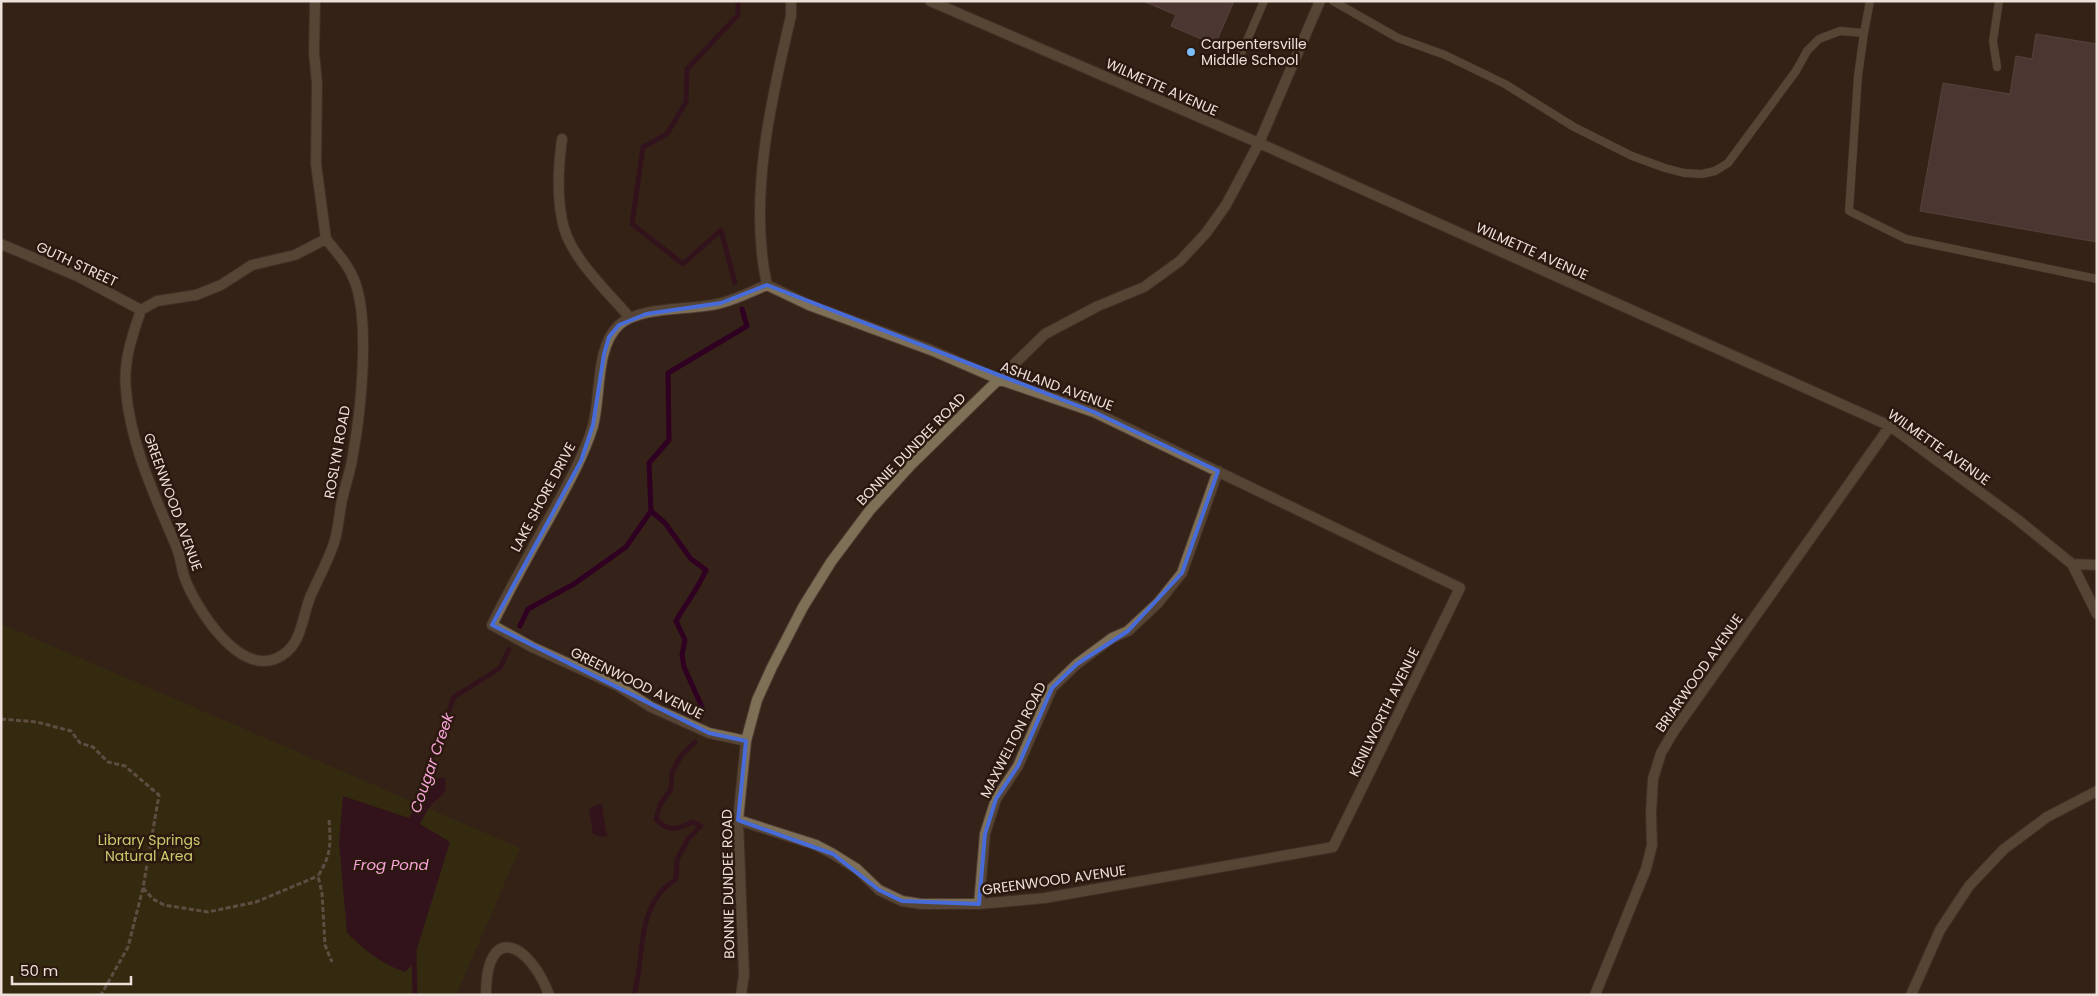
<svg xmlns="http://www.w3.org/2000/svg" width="2098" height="996" font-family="Poppins,sans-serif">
	<rect width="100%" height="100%" fill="#352218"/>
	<path fill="#333405" d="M1,624L520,848L456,995H1Z"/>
	<path fill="#300022" d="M436,778H445C446,795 445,792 434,802C428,807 424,817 420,824L450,842L412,965L405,972C380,963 367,952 347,933L339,842L343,796L409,818L426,784Z
		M600,804L602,805L607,836L602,837L593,834L589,808Z"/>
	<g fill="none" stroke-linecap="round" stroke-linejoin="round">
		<path stroke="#300022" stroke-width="5" d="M735,283L721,230L683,264L632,224L643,147L667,134L686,102L687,69L738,15V1
			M651,511L665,523L691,559L706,570C698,589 686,603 676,621L685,640L682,655L684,667L702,707L701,715
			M520,626L528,609L574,584L626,547L651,511L649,463L669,440L668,373L747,326L742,309
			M419,800L432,757L454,697L500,668L509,649
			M414,950L415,995
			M634,995C644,961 637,924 659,894C663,888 671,883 676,879L677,860L688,839L701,826L693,822C679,829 668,833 656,819L660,805L671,789L672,772L681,756L695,742"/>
	</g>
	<path fill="#684f50" stroke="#7f6566" d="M1143,1H1234L1215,45L1171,26L1176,15Z
		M2036,34L2097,44V242L1920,211L1943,83L2010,94L2016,56L2032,59Z"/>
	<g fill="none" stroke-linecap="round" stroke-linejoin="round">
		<g stroke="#4f3d33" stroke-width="9">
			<path id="lane" d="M1333,1L1398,38L1445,55L1505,84L1574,127L1632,156L1665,168L1684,173L1702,174L1715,171L1728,163L1796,71L1807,51L1819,39L1840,31L1864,33L1870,1
				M1864,33L1858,76L1849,211L1906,239L2097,279
				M1239,59L1264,1
				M1997,67L1993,41L1999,1"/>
		</g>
		<g stroke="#4f3d33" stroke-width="12">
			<path id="street" d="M930,1L1259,143L1890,426L2018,520L2072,564L2097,565
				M562,139C558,168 556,199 564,228C573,260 609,293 630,318
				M1,244L79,277L141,310
				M767,285C748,200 771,99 791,16V1
				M141,310C132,336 123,362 126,390C130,443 155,497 176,546C181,557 181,569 185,579C197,609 237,673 275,659C303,648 301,618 311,595C319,577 328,561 334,543C338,531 339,517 341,505C344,488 351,471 353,454C361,411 370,323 355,282C349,265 337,253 326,239
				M141,310L157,301L196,295L221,285L252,265L295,255L326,239L316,164L317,83L314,53L315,1
				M2072,564L2097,614
				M746,741L709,733L651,707L618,686L532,647L492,625C510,588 531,551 551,515C567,486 583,458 593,426C601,397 595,347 619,325C642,305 693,311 721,303C737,299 752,291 767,285
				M738,820L816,845L833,854L857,869L879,890L902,901L921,904H979L1045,898L1333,847L1460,588L1094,412L998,379L931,350L809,305L767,285
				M979,904L985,834L996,799L1018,766L1052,688L1077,664L1112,638L1128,631L1158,603L1182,573L1218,471
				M486,995C486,921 530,943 549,995
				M741,995L744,975L738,820L746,741L757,700L772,667L803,607L831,562L870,510L911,465L1045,334L1098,306L1144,287L1180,261L1206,233L1226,205L1259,143L1320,1
				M1595,995L1646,869L1652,845L1651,813L1653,779L1661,753L1674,731L1890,426
				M1911,995L1940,930L1969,886L2004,849L2047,817L2097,791"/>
		</g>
		<path stroke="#92827a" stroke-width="3" stroke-dasharray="5 2.5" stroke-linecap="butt" d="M1,719L37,722L71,731L80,743L93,747L108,762L125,766L159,795L143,888L128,947L101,995
			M329,820C331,845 331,855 318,876L322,893L325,945L332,962
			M143,888L153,899L164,905L208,912L256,902L318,876"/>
		<use href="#lane" stroke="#7e6f57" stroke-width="8"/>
		<use href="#street" stroke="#7e6f57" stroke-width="10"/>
	</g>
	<path d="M0 0H2098V996H0ZM767,285L1094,412L1218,471L1182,573L1128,631L1077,664L1052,688L1018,766L996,799L985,834L979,904L902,901L879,890L833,854L738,820L746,741L709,733L492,625L581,461L593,425L604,354L609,337L619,325L646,314L721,303Z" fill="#352218" fill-opacity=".55" fill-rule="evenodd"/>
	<path fill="none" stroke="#476bd8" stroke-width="4" stroke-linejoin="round" d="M767,285L1094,412L1218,471L1182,573L1128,631L1077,664L1052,688L1018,766L996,799L985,834L979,904L902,901L879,890L833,854L738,820L746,741L709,733L492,625L581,461L593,425L604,354L609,337L619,325L646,314L721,303Z"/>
	<circle fill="#7bbef9" stroke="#2b180f" stroke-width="2" cx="1191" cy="52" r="5"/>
	<g text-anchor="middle" stroke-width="5" stroke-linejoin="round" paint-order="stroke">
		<g font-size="14" fill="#ede0da" stroke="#2b180f" text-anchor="start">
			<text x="1201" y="49">Carpentersville<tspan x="1201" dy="16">Middle School</tspan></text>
		</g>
		<g font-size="14" fill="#ede0da" stroke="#2b180f">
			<text transform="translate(1162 87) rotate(24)" y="5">WILMETTE AVENUE</text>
			<text transform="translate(1532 251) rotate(24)" y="5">WILMETTE AVENUE</text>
			<text transform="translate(77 264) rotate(25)" y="5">GUTH STREET</text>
			<text transform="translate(1057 386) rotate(20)" y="5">ASHLAND AVENUE</text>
			<text transform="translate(1939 447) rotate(35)" y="5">WILMETTE AVENUE</text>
			<text transform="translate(911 449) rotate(-46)" y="5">BONNIE DUNDEE ROAD</text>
			<text transform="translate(337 452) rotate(-80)" y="5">ROSLYN ROAD</text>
			<text transform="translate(543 497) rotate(-62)" y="5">LAKE SHORE DRIVE</text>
			<text transform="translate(173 502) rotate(70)" y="5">GREENWOOD AVENUE</text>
			<text transform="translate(1699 673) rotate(-55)" y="5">BRIARWOOD AVENUE</text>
			<text transform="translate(637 683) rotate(26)" y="5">GREENWOOD AVENUE</text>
			<text transform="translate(1384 712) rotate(-64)" y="5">KENILWORTH AVENUE</text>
			<text transform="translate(1013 740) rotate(-63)" y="5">MAXWELTON ROAD</text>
			<text transform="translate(1054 880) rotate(-8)" y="5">GREENWOOD AVENUE</text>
			<text transform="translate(728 884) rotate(-91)" y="5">BONNIE DUNDEE ROAD</text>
		</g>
		<g font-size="14" fill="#c9cc6e" stroke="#2b180f">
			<text x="149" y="845">Library Springs<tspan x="149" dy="16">Natural Area</tspan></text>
		</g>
		<g font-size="15" font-style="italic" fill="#f9a5d9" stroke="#2b180f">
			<text transform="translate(432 763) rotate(-71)" y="5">Cougar Creek</text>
			<text x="391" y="870">Frog Pond</text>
		</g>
	</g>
	<rect width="2098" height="996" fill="none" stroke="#ede0da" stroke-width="5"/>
	<path d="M12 976v8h119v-8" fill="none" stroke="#ede0da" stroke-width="2.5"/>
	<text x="20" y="976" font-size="15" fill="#ede0da" stroke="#2b180f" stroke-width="4" paint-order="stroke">50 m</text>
</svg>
